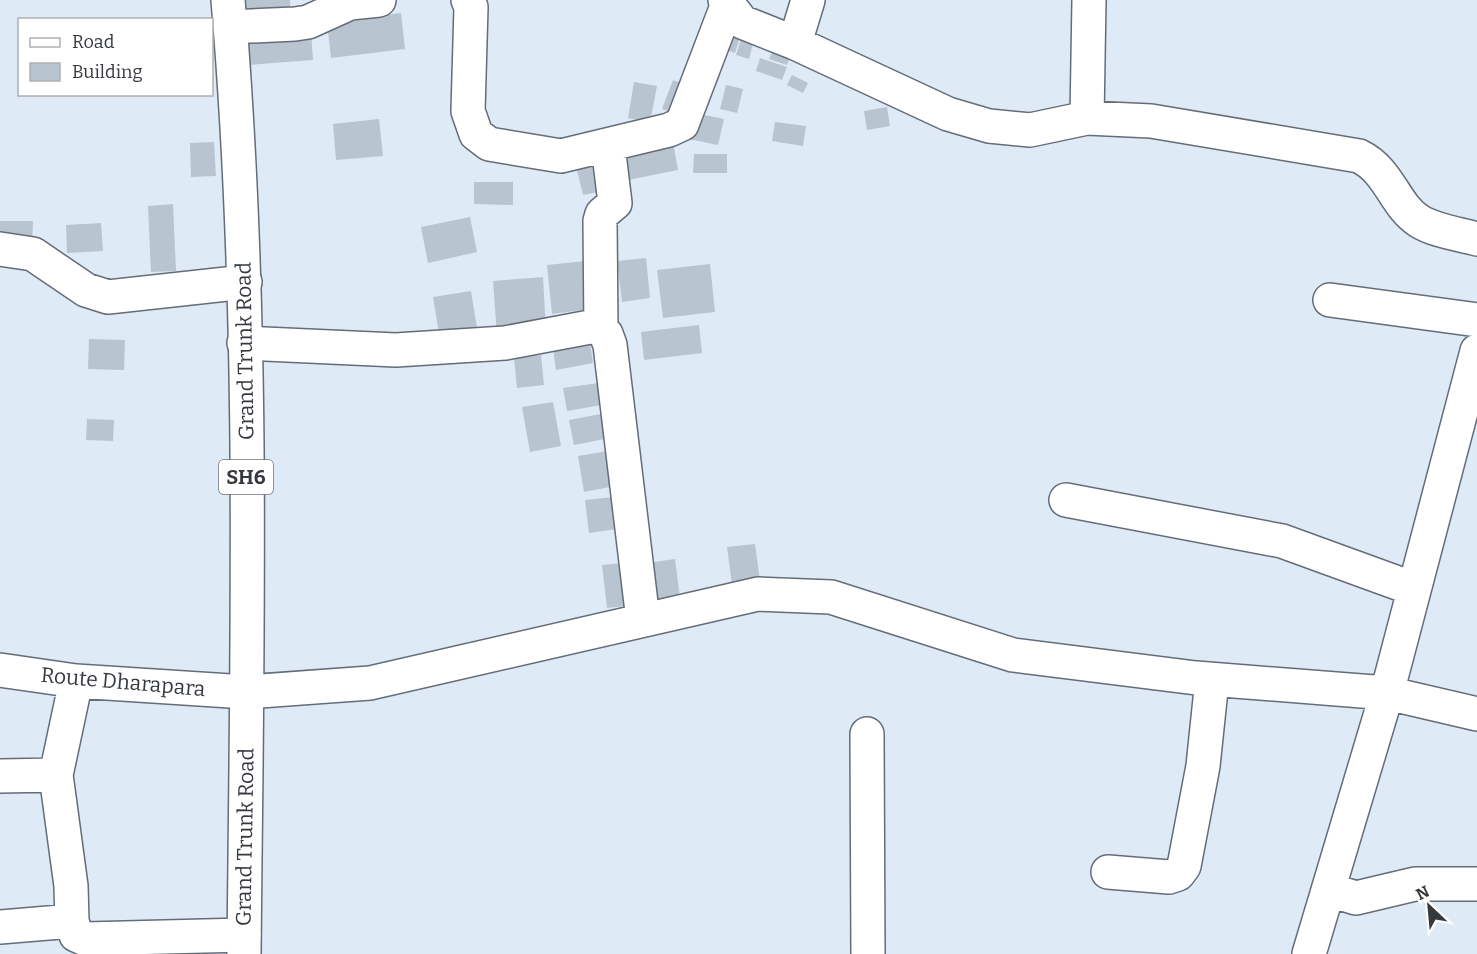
<svg xmlns="http://www.w3.org/2000/svg" width="1477" height="954" font-family="Bitter,serif">
	<rect width="100%" height="100%" fill="#dfeaf7"/>
	<path fill="#b8c4d0" d="M245,0H290L291,15L247,20Z
		M401,13L405,49L331,58L327,22Z
		M743,28L735,53L718,47Z
		M744,29L756,32L749,59L736,55Z
		M311,31L313,60L248,65L246,35Z
		M774,48L791,54L787,65L769,59Z
		M760,58L787,67L782,80L756,71Z
		M792,75L808,83L803,93L787,85Z
		M673,80L692,87L681,116L662,109Z
		M634,82L657,86L650,122L628,118Z
		M726,85L743,89L737,113L720,109Z
		M887,107L890,126L867,130L864,111Z
		M690,112L724,119L718,145L684,138Z
		M379,119L383,156L336,160L333,124Z
		M775,122L806,126L803,146L772,141Z
		M672,137L678,170L618,182L612,149Z
		M214,142L216,176L191,177L190,143Z
		M694,154H727V173H693Z
		M596,157L604,191L583,195L575,162Z
		M474,182H513V205L474,204Z
		M173,204L176,271L151,272L148,206Z
		M470,217L477,252L428,263L421,227Z
		M0,221H33L32,246H0Z
		M101,223L103,251L67,253L66,225Z
		M646,258L650,298L622,302L617,261Z
		M585,261L590,309L552,314L547,265Z
		M710,264L715,312L663,318L657,270Z
		M543,277L546,332L497,335L493,281Z
		M471,291L478,334L440,340L433,297Z
		M699,325L702,353L644,360L641,332Z
		M589,335L593,363L556,370L552,341Z
		M89,339L125,340L124,370L88,369Z
		M541,355L544,385L517,388L514,358Z
		M599,383L602,405L567,411L563,388Z
		M553,402L561,446L530,452L522,407Z
		M606,413L610,438L574,445L569,420Z
		M87,419L114,420L113,441L86,440Z
		M614,450L620,485L584,492L578,456Z
		M613,497L617,529L589,533L585,500Z
		M755,544L760,581L732,585L727,547Z
		M675,559L680,598L646,602L641,564Z
		M631,562L635,605L607,608L602,565Z"/>
	<g fill="none" stroke-linecap="round" stroke-linejoin="round">
		<g stroke="#636d78" stroke-width="36">
			<path id="minor" d="M468,0L471,7L468,111L476,134L489,144L561,156L669,130L682,124L727,6
				M725,0L742,22L795,43L948,114L989,126L1030,130L1087,118L1151,121L1359,156C1390,171 1394,205 1419,221C1435,231 1459,234 1477,239
				M230,27L295,24L308,22L350,3L379,0
				M795,43L808,0
				M1087,118L1089,0
				M0,249L33,254L86,290L108,297L245,282
				M1330,300L1477,320
				M601,330L600,221L602,214L615,203L608,146
				M244,343L396,350L505,343L590,327L599,328L606,334L610,345L643,620
				M1066,500L1282,541L1414,589
				M0,670L76,681L246,692L370,683L758,594L831,597L1013,655L1196,678L1387,693L1477,714
				M867,734L868,954
				M0,776L56,775
				M1108,872L1169,877L1178,874L1184,866L1203,766L1212,680
				M1330,890L1356,898L1415,884H1477
				M72,921L71,886L56,775L76,681
				M0,927L72,921L76,935L85,939L244,935
				M1309,954L1387,693L1477,351"/>
		</g>
		<g stroke="#636d78" stroke-width="36">
			<path id="major" d="M228,0C255,317 247,636 244,954"/>
		</g>
		<use href="#minor" stroke="#fff" stroke-width="33"/>
		<use href="#major" stroke="#fff" stroke-width="33"/>
	</g>
	<g text-anchor="middle" stroke-width="4.5" stroke-linejoin="round" paint-order="stroke">
		<rect fill="#fff" stroke="#727478" stroke-width="1.5" x="219" y="460" width="54" height="34" rx="4.5"/>
		<g font-size="20" font-weight="bold" fill="#35393e">
			<text x="246" y="484">SH6</text>
		</g>
		<g font-size="21" fill="#35393e" stroke="#fff">
			<text transform="translate(245 351) rotate(-91)" y="7">Grand Trunk Road</text>
			<text transform="translate(123 682) rotate(5)" y="7">Route Dharapara</text>
			<text transform="translate(245 837) rotate(-89)" y="7">Grand Trunk Road</text>
		</g>
	</g>
	<rect x="18" y="18" width="195" height="78" fill="#ffffff" stroke="#aeb0b2" stroke-width="1.5"/>
	<rect x="30" y="38" width="30" height="9" fill="#ffffff" stroke="#aeb0b2" stroke-width="1.5"/>
	<text x="72" y="48" font-size="18" fill="#35393e">Road</text>
	<rect x="30" y="63" width="30" height="18" fill="#b8c4d0" stroke="#aeb0b2" stroke-width="1.5"/>
	<text x="72" y="78" font-size="18" fill="#35393e">Building</text>
	<g transform="translate(1429 906) rotate(334)" stroke="#ffffff" stroke-width="4.5" paint-order="stroke">
	<path d="M0-4.5L10 22L0 15L-10 22Z" fill="#35393e"/>
	<text y="-9" font-size="16" font-weight="bold" text-anchor="middle" fill="#35393e">N</text>
	</g>
</svg>
